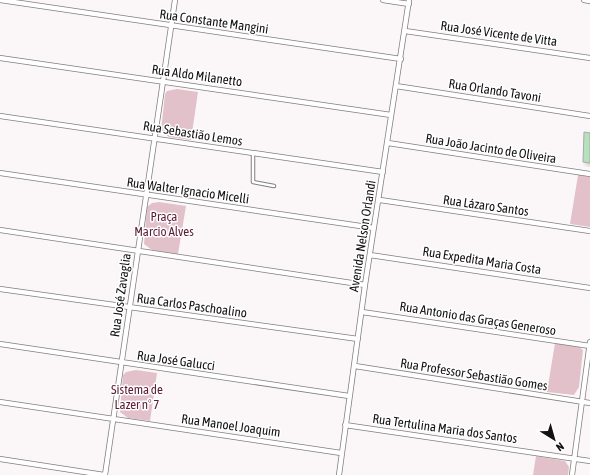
<svg xmlns="http://www.w3.org/2000/svg" width="590" height="475" font-family="'Asap Condensed',sans-serif">
	<defs>
		<filter id="shadow"><feDropShadow dx="3.5" dy="2" stdDeviation="2" flood-color="#0004"/></filter>
	</defs>
	<rect width="100%" height="100%" fill="#fbf7f8"/>
	<path fill="#e3c1ca" d="M177,89L198,92L191,140L169,137L161,131L165,94L167,91Z
		M578,175L590,177V227L570,224Z
		M159,202L186,206L178,254L152,250L144,244L147,207L152,203Z
		M555,343L579,347L583,350L579,387L574,395L547,392Z
		M136,370L157,373L150,421L128,418L120,412L123,375L126,372Z
		M536,456L565,461L569,467L568,475H533Z"/>
	<path fill="#b7e0bc" stroke="#a8aba8" filter="url(#shadow)" d="M584,132L590,133V163L583,162Z"/>
	<g fill="none" stroke-linecap="round" stroke-linejoin="round">
		<g stroke="#817e7e" stroke-width="4.5">
			<path id="lane" d="M253,153V182L274,186"/>
		</g>
		<g stroke="#817e7e" stroke-width="6">
			<path id="street" d="M0,0L401,59
				M383,0L409,4
				M584,0L590,1
				M405,31L590,58
				M0,58L391,115
				M396,86L590,116
				M0,116L383,172
				M388,143L590,174
				M0,173L374,228
				M380,200L590,231
				M0,230L365,285
				M370,255L590,288
				M0,289L358,339
				M362,312L590,346
				M0,344L349,396
				M355,366L590,403
				M0,402L341,453
				M345,425L590,461
				M0,459L104,475
				M105,475L175,0
				M339,475L365,285L409,0
				M572,475L590,342"/>
		</g>
		<use href="#lane" stroke="#fff" stroke-width="2.5"/>
		<use href="#street" stroke="#fff" stroke-width="4.5"/>
	</g>
	<g text-anchor="middle" stroke-width="3" stroke-linejoin="round" paint-order="stroke">
		<g font-size="13" fill="#131112" stroke="#fff">
			<text transform="translate(214 21) rotate(8)" y="5">Rua Constante Mangini</text>
			<text transform="translate(499 33) rotate(8)" y="5">Rua José Vicente de Vitta</text>
			<text transform="translate(197 75) rotate(8)" y="5">Rua Aldo Milanetto</text>
			<text transform="translate(495 90) rotate(9)" y="5">Rua Orlando Tavoni</text>
			<text transform="translate(193 133) rotate(9)" y="5">Rua Sebastião Lemos</text>
			<text transform="translate(491 148) rotate(9)" y="5">Rua João Jacinto de Oliveira</text>
			<text transform="translate(188 190) rotate(8)" y="5">Rua Walter Ignacio Micelli</text>
			<text transform="translate(486 205) rotate(8)" y="5">Rua Lázaro Santos</text>
			<text transform="translate(362 236) rotate(-81)" y="5">Avenida Nelson Orlandi</text>
			<text transform="translate(482 260) rotate(9)" y="5">Rua Expedita Maria Costa</text>
			<text transform="translate(120 295) rotate(-82)" y="5">Rua José Zavaglia</text>
			<text transform="translate(192 305) rotate(8)" y="5">Rua Carlos Paschoalino</text>
			<text transform="translate(478 318) rotate(9)" y="5">Rua Antonio das Graças Generoso</text>
			<text transform="translate(176 360) rotate(8)" y="5">Rua José Galucci</text>
			<text transform="translate(474 374) rotate(9)" y="5">Rua Professor Sebastião Gomes</text>
			<text transform="translate(231 425) rotate(8)" y="5">Rua Manoel Joaquim</text>
			<text transform="translate(445 428) rotate(8)" y="5">Rua Tertulina Maria dos Santos</text>
		</g>
		<g font-size="13" fill="#5d1d36" stroke="#fff">
			<text x="164" y="221">Praça<tspan x="164" dy="15">Marcio Alves</tspan></text>
			<text x="137" y="394">Sistema de<tspan x="137" dy="15">Lazer nº 7</tspan></text>
		</g>
	</g>
	<g transform="translate(554 439) rotate(143)" stroke="#ffffff" stroke-width="3" paint-order="stroke">
	<path d="M0-3L7 15L0 10L-7 15Z" fill="#131112"/>
	<text y="-6" font-size="11" font-weight="bold" text-anchor="middle" fill="#131112">N</text>
	</g>
</svg>
